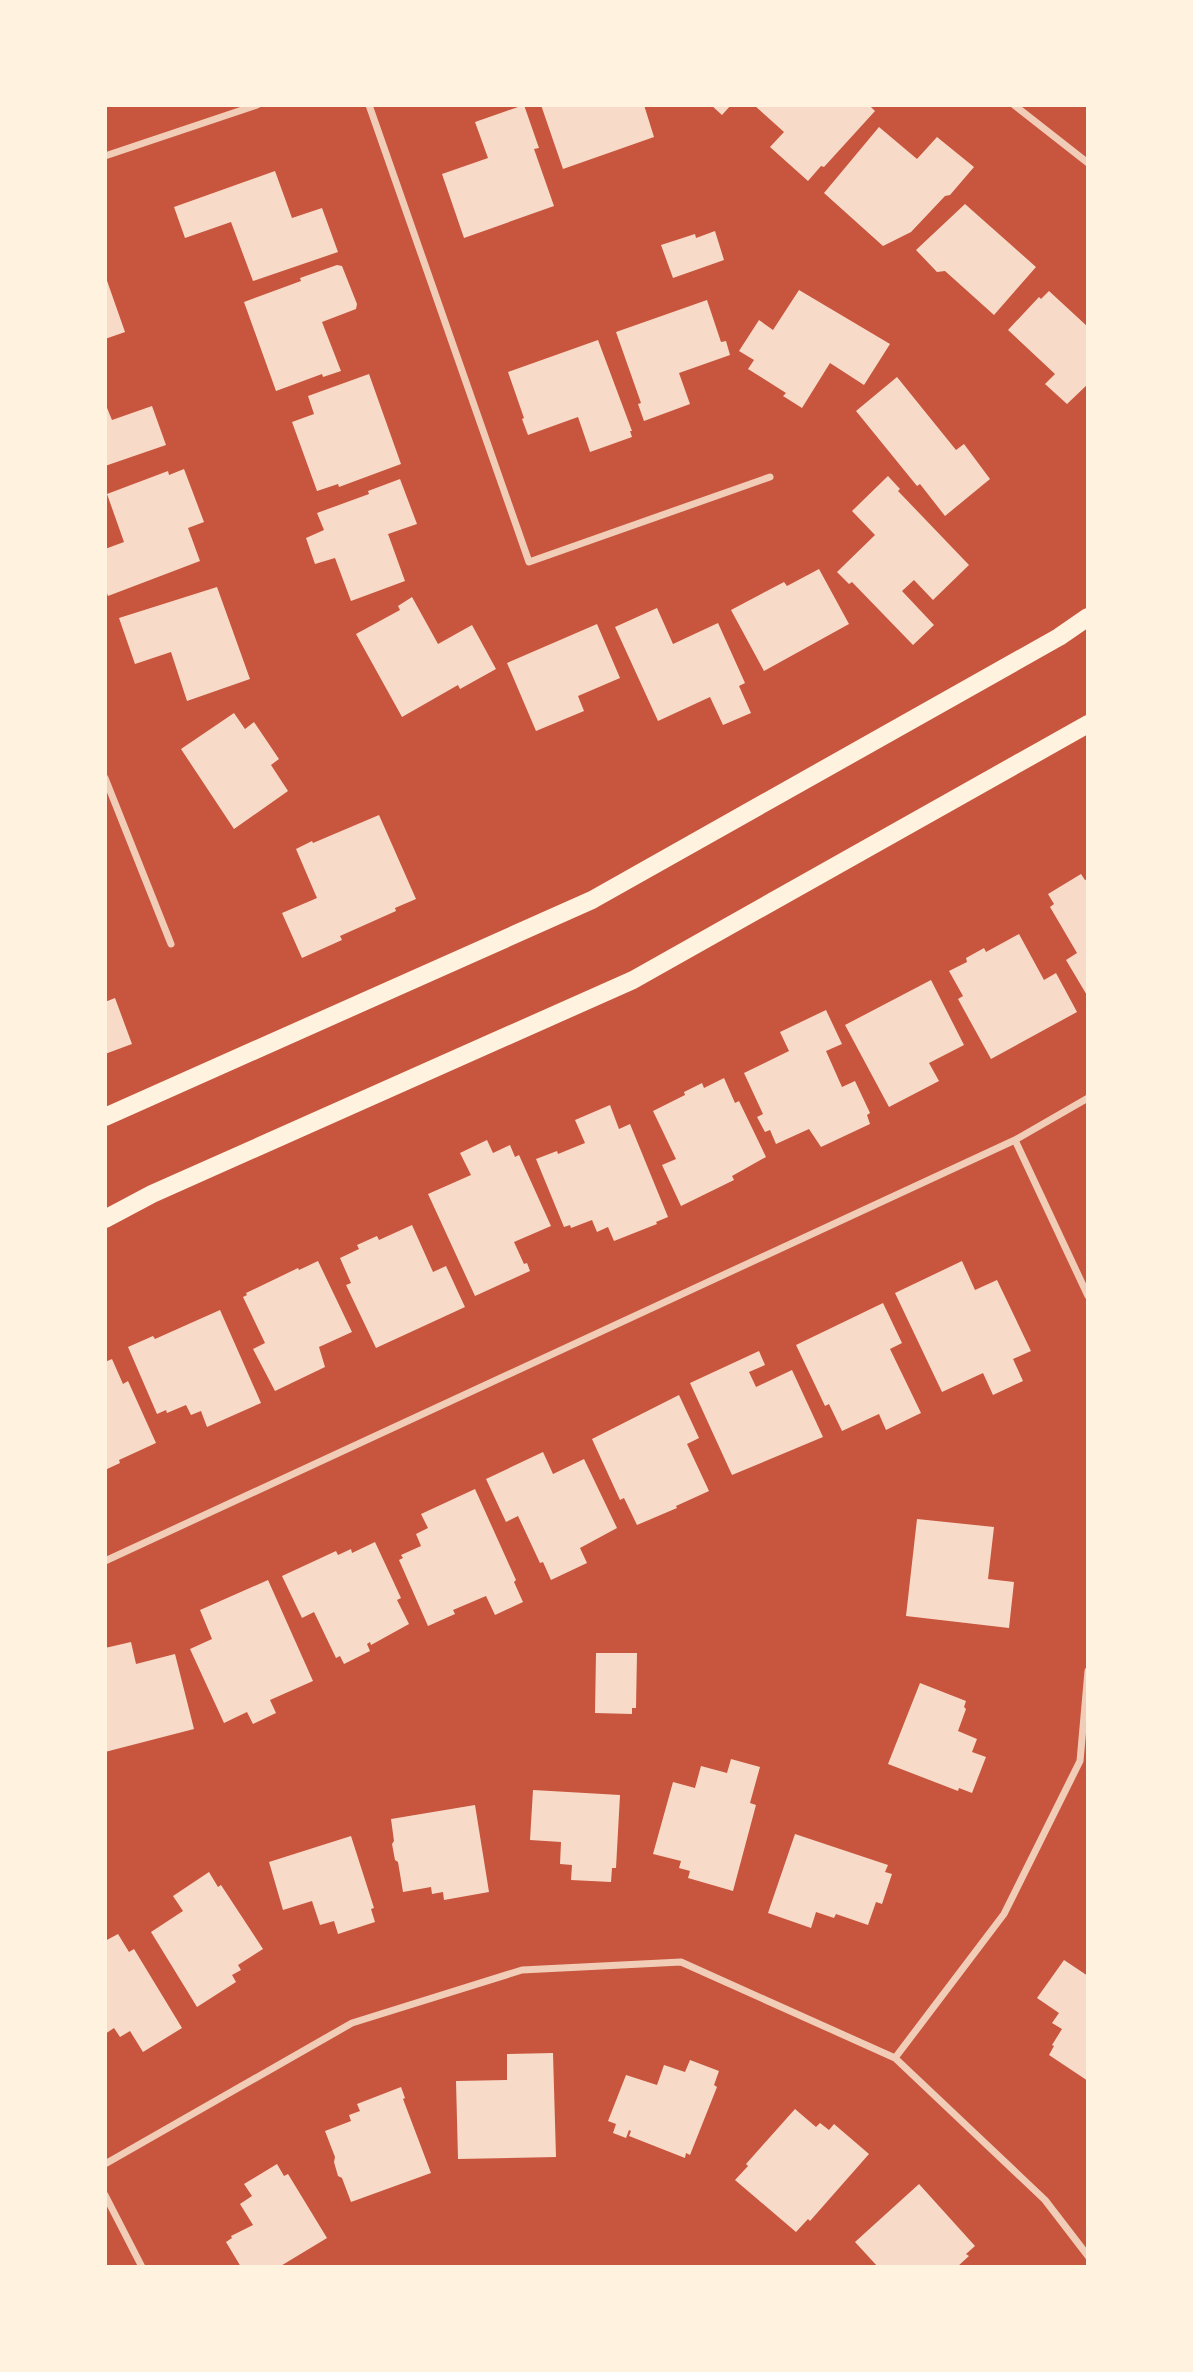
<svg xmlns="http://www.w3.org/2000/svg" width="1193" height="2372" font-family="Cabin,sans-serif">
	<rect width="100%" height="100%" fill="#c8553d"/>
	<path fill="#f7dbc8" d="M524,105L539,148L534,149L554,206L464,238L442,174L488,158L475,122Z
		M541,105H644L654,137L563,169Z
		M711,105H731L722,115Z
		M754,105H869L875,111L824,167L821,166L808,181L770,147L784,132Z
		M879,127L917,159L937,137L974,167L950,195L945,196L911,232L883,246L824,193Z
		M275,171L292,218L322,208L338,252L253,281L231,222L185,238L174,207Z
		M965,204L1036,267L994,315L945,271L937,272L916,250Z
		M715,231L724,260L673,278L661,245L695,234L696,238Z
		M337,265L342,266L357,304L356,309L322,322L341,371L323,377L322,374L276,391L244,302L301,281L300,278Z
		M105,275L125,332L105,339Z
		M799,290L890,344L864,385L830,363L802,408L783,396L786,393L748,369L754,360L739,351L759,320L773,330Z
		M1049,291L1088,327V384L1067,404L1045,384L1055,374L1008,330L1039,297L1041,299Z
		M707,300L721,342L726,341L730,355L679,373L690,404L644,421L638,404L641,403L616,332Z
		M598,340L632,431H630L632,437L590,452L578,417L528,435L522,419L524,418L508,372Z
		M369,374L401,464L339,487L338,484L317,491L292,422L314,414L308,396Z
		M897,377L956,450L964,444L990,479L945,516L920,484L917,486L856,411Z
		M105,403L112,420L152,406L166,445L105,466Z
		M184,469L204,522L188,528L200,561L108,596L105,588V549L124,542L107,494L168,471L169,475Z
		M888,476L900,489L898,491L969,565L933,600L914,580L902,591L934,625L913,645L852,582L849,584L837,572L875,535L852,511Z
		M400,479L417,524L388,534L405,581L351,601L335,558L315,564L306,538L324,530L317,513L369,494L368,491Z
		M819,569L849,624L764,671L731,610L784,582L787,586Z
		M217,587L250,679L187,701L171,652L135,664L119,618Z
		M412,597L438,644L472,625L496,669L460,689L458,685L402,717L356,634L400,610L398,606Z
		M657,608L673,644L718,623L745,683L739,686L751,713L723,725L710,697L658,721L615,627Z
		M597,624L620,678L578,696L584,711L536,731L507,663Z
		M234,713L245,729L254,722L279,759L271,765L288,791L234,829L181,749Z
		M379,815L416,899L395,908L396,911L340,936L342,940L302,958L282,913L317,898L296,849L312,841L313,843Z
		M1081,874L1085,880L1088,879V997L1066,960L1077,953L1050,907L1054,904L1048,894Z
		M1019,934L1044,980L1056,973L1077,1012L991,1059L958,999L963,996L949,971L967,962L966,958L984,948L986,952Z
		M931,980L964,1045L929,1063L939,1081L889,1107L845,1025Z
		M115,998L132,1044L105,1054V1002Z
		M826,1010L842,1044L826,1051L842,1087L855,1081L870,1113L867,1115L870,1124L821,1147L809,1129L776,1144L770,1130L765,1132L757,1117L763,1114L744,1073L789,1051L780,1032Z
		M724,1078L735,1103L739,1101L766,1157L732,1176L734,1180L681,1206L662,1165L676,1159L653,1111L685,1095L684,1092L702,1083L704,1088Z
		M610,1105L619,1129L630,1124L668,1217L656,1222L657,1224L614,1241L608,1227L597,1232L592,1220L571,1228L570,1225L564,1227L536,1159L557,1151L558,1154L585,1143L575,1120Z
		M487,1140L493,1153L510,1145L515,1157L519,1155L551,1226L514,1242L524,1264L527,1263L530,1271L475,1296L428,1194L471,1175L460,1153Z
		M412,1225L433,1272L446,1266L465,1307L376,1348L346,1285L351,1283L340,1258L359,1249L357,1245L377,1236L379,1240Z
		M318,1261L352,1332L319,1347L325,1367L275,1391L253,1349L265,1343L243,1297L247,1295L246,1293L298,1268L299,1270Z
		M962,1261L975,1290L997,1280L1031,1351L1013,1359L1023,1381L993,1395L983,1373L942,1392L895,1293Z
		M883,1303L902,1343L890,1349L921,1413L886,1430L879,1414L842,1431L829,1404L825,1406L796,1345Z
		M220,1310L261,1403L207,1427L201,1411L191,1415L186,1405L167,1413L166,1410L157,1414L128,1347L153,1336L155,1339Z
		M759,1351L765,1365L749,1372L756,1387L792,1370L823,1437L732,1475L690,1383Z
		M112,1359L123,1384L128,1381L156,1443L119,1460L120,1463L105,1470V1362Z
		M679,1395L699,1438L687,1444L709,1491L676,1506L677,1508L637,1525L624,1498L620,1500L592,1439Z
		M543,1452L553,1474L584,1459L617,1528L580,1548L587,1563L551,1580L543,1562L540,1563L518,1516L506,1522L486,1479Z
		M475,1489L516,1580L514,1582L523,1602L495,1615L486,1596L453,1610L455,1614L428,1626L399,1560L403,1558L401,1555L421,1546L416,1534L428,1528L421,1514Z
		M917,1519L994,1527L988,1579L1014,1582L1009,1628L906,1616Z
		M375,1542L401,1598L397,1600L409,1624L371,1645L370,1642L367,1644L370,1651L344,1664L340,1656L336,1658L314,1612L302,1618L282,1576L336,1551L338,1555L351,1549L352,1553Z
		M268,1580L313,1681L270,1700L276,1713L253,1724L247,1712L224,1723L190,1649L212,1639L200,1610Z
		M131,1642L136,1664L175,1654L194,1729L105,1752V1648Z
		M596,1653H637L636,1708H632V1714L595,1713Z
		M920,1683L966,1701L964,1707L966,1709L958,1731L977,1739L972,1752L986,1757L972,1793L959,1788L958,1791L888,1764Z
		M731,1759L760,1767L750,1803L756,1805L733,1891L688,1878L690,1871L679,1868L681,1861L653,1854L673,1782L695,1788L701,1766L727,1773Z
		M533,1790L620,1795L616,1868H612L611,1882L571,1880L572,1865L560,1864L561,1842L530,1840Z
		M475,1805L489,1892L444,1900L443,1892L432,1894L431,1887L403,1892L398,1862L395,1860L392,1844L394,1841L391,1819Z
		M795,1834L888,1865L885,1872L892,1874L882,1904L876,1902L868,1925L836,1914L834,1918L816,1912L811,1928L768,1913Z
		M351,1836L374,1908L371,1909L375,1922L338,1934L334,1921L320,1925L312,1901L283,1910L269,1862Z
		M209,1872L218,1887L221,1885L263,1949L238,1965L241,1970L232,1975L236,1982L197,2007L151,1932L183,1911L173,1896Z
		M118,1934L129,1952L134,1949L182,2028L143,2052L130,2031L120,2037L114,2028L105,2034V1941Z
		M1064,1960L1088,1976V2081L1049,2055L1054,2046L1052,2045L1062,2029L1052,2023L1059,2013L1037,1998Z
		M553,2053L556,2157L458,2159L456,2081L507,2080V2054Z
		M690,2060L719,2071L714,2085L717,2087L690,2155L686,2153L685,2158L629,2136L631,2131L629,2130L626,2138L613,2133L616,2124L608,2121L626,2075L657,2085L664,2065L685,2072Z
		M401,2087L405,2098L403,2099L431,2173L351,2202L342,2178L338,2176L334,2162L335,2157L325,2131L351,2121L349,2115L360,2111L357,2104Z
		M795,2109L816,2127L820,2123L829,2130L834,2124L869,2154L810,2221L808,2219L796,2232L735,2180L748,2166L746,2164Z
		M277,2164L284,2176L288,2174L327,2238L279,2267H241L226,2242L232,2238L231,2236L253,2225L240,2204L252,2196L244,2184Z
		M919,2184L975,2246L966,2254L969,2256L957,2267H878L855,2242Z"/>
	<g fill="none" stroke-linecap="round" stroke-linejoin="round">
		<path stroke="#f1ccb7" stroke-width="7" d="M369,105L529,562L770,477
			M1014,105L1088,163
			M105,156L257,105
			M105,778L171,944
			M1015,1140L1088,1296
			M105,1561L1015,1140L1088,1098
			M895,2058L1004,1914L1080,1761L1088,1671
			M105,2164L352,2023L522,1970L681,1962L895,2058L1045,2200L1088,2256
			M105,2195L142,2267"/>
		<path stroke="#fff3e0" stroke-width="18" d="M105,1117L592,900L1059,637L1088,617
			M105,1219L152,1194L633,980L1088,724"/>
	</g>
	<rect width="1193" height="2372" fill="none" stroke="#fff3e0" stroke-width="214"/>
</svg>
